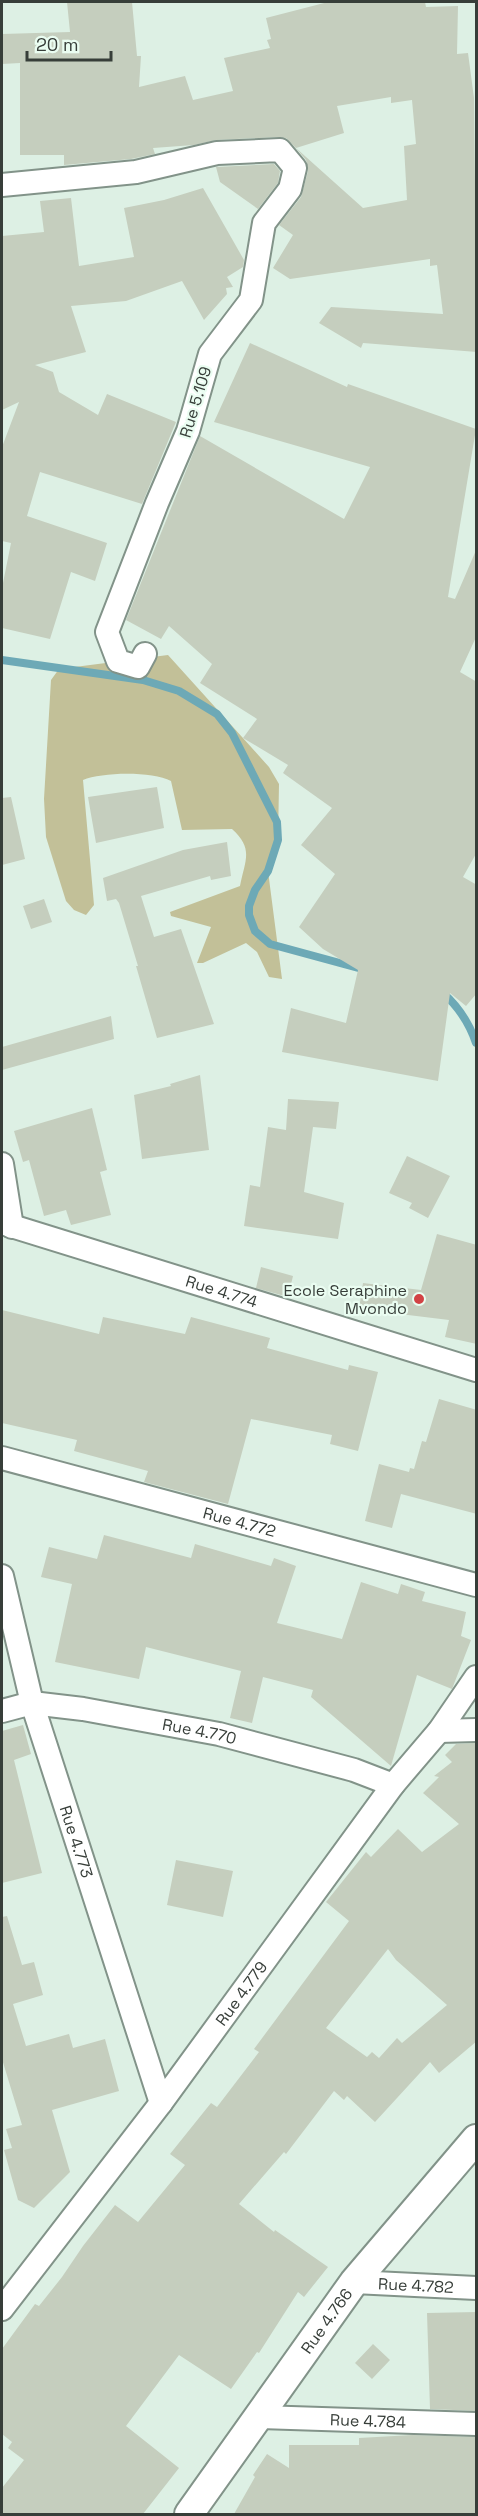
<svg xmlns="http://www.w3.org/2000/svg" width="478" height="2516" font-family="'Space Grotesk',sans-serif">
	<rect width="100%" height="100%" fill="#ddf0e4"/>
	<path fill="#c2c098" d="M168,655L269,767L279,784L278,840L268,871L282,979L269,977L257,952L246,943L203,963H197L211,927L171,916L170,912L240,886C245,860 254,849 232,829L182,830L171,781C152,771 102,772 83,780L94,905L86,915L74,910L66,901L46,837L44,799L51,680L59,669Z"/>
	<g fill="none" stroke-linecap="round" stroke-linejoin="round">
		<path stroke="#6da9b6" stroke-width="8" d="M2,660L143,680L179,691L217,714L232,733L277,822L278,840L268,871L255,890L249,906V915L255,931L270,944L362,969
			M442,992C459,1007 469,1022 476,1043"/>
	</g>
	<path fill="#c5cebe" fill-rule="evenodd" d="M67,2H132L137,56H141L139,87L185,76L193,100L233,91L224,58L270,48L267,40L271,39L266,18L328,2H425L426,7L458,6L457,54L468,53L474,98L477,352L363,343L361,348L319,323L331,307L443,314L437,265L430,266V259L290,279L273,268L293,235L279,225L301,197L308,171L306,160L296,148L363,208L407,200L404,146L416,144L412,100L391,103V97L337,106L344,133L296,148L286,138L279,137L216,140L194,145L153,148L155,154L131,159L64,165V155H20V63L2,64V34L70,32Z
		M274,164L280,171L278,183L258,209L220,182L216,167Z
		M203,188L244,260L243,267L227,277L233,287L226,288L227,294L204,320L182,281L126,301L71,306L86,352L35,365L53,372L59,392L98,415L107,394L176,422L142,504L40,472L27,516L107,543L95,581L71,572L50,639L2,628V588L11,543L2,541V447L19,402L2,410V236L44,232L40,201L71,198L79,266L134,257L124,208L164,200Z
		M250,343L347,387L348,384L476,429L448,597L455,599L477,548V635L460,672L477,682V852L463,877L477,885V993L466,1006L450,993L438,1081L282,1052L291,1008L346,1023L358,970L323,949L299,927L335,874L301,845L332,808L283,773L288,765L243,738L257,719L200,683L212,664L169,626L161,639L126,620L200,436L344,519L370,467L214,422Z
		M157,787L164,828L96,843L88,797Z
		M11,797L25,859L2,865V798Z
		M227,842L231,876L211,880L210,876L141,896L154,937L181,929L214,1024L157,1038L136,966H138L119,903L116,899L107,901L103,878L183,850Z
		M44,899L52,922L31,929L23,906Z
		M111,1016L114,1039L2,1070V1047Z
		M200,1075L209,1150L142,1159L134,1095L171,1086L170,1084Z
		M288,1099L339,1102L336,1129L313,1127L304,1192L344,1203L338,1239L244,1226L250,1185L260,1187L268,1127L286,1130Z
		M92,1108L107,1170L100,1172L111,1215L71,1225L66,1210L44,1216L29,1160L23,1162L14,1131Z
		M407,1156L450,1176L428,1218L409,1208L412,1203L389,1193Z
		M437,1234L477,1245V1344L445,1337L449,1320L359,1309L363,1283L421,1290Z
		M261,1267L293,1276L288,1297L256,1288Z
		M2,1310L99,1334L103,1317L185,1334L191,1317L270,1338L267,1348L348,1370L349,1365L378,1372L358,1451L330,1444L332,1435L251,1419L228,1504L144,1482L148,1471L74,1451L77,1440L2,1423Z
		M439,1399L477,1410V1514L401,1494L392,1528L365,1521L379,1464L409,1472L410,1468L414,1469L422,1441L426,1442Z
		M104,1535L191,1558L195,1544L271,1566L274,1558L296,1566L277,1623L342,1639L361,1582L398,1594L401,1584L425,1592L422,1601L466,1612L461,1636L471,1640L452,1689L417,1675L391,1766L311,1697L313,1690L263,1677L252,1723L230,1718L241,1671L146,1647L139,1679L55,1662L72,1584L41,1577L49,1547L97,1559Z
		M23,1725L31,1754L14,1760L42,1873L2,1883V1731Z
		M477,1743V2041L439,2073L430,2062L375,2122L347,2096L344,2100L334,2091L286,2154L284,2152L239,2204L274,2232L275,2230L328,2267L304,2297L298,2292L259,2353L257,2352L231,2389L179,2355L126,2426L179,2468L143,2514H2V2488L24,2460L8,2448L12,2442L2,2434V2349L35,2304L39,2306L62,2277L83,2246L115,2205L138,2222L185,2165L170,2154L211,2103L217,2107L259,2052L254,2049L349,1921L326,1902L366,1852L371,1857L398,1829L422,1852L459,1824L423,1793L439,1777L434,1776L452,1762L445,1755L456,1744ZM388,1949L396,1960L447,2005L402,2043L397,2038L379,2058L372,2052L367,2057L326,2028Z
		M176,1860L233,1871L223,1917L167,1905Z
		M7,1916L22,1965L34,1962L43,1995L13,2004L26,2046L69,2034L73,2048L105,2039L119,2091L52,2110L70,2172L34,2208L18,2200L4,2150L12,2148L6,2129L22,2125L2,2059V1917Z
		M477,2312V2411L430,2409L427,2313Z
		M373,2344L390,2360L372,2379L355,2363Z
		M412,2435L477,2437V2514H234L255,2477L253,2475L267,2454L289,2468V2445H359V2438Z"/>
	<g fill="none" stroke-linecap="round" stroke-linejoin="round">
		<g stroke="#829389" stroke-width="26">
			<g id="minor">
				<path d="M2,185L136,172L217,153L280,150L295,168L290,189L264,223L251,300L210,354L188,431L157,503L107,632L118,661L138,667L145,654"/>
				<path d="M2,1164L12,1227"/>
				<path id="s1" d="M2,1223L476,1370"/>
				<path id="s2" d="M2,1458L476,1585"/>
				<path id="s3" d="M2,1576L32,1703L161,2103"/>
				<path id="s4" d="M2,1711L32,1703L83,1709L219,1734L354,1770L393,1785"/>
				<path d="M439,1731L476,1730"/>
				<path id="s5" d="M354,2282L476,2288"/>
				<path id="s6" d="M2,2309L161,2103L393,1785L439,1731L476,1677"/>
				<path id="s7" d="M260,2417L476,2424"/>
			</g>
		</g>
		<g stroke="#829389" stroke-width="32">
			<g id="tertiary">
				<path id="s8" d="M189,2514L354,2282L476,2139"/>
			</g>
		</g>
		<use href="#minor" stroke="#fff" stroke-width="22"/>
		<use href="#tertiary" stroke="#fff" stroke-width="28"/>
	</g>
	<circle fill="#d24245" stroke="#eafdf1" stroke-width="2" cx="419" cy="1299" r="6"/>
	<g text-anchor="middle" stroke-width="4.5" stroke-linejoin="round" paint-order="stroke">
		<g font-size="16" fill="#373e39" stroke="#eafdf1">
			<text transform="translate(195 402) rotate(-73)" y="6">Rue 5.109</text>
			<text dy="6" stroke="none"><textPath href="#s1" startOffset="230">Rue 4.774</textPath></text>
			<text dy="6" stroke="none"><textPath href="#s2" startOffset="246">Rue 4.772</textPath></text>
			<text dy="6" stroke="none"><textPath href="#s4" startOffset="201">Rue 4.770</textPath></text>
			<text dy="6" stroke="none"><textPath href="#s3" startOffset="276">Rue 4.773</textPath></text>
			<text dy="6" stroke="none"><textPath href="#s6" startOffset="396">Rue 4.779</textPath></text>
			<text dy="6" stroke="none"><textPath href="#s5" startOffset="62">Rue 4.782</textPath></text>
			<text dy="6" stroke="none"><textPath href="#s8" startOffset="237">Rue 4.766</textPath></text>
			<text dy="6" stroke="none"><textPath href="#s7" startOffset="108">Rue 4.784</textPath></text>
		</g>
		<g font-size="16" fill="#373e39" stroke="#eafdf1" text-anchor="end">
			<text x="407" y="1296">Ecole Seraphine<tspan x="407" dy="18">Mvondo</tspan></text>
		</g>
	</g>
	<rect width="478" height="2516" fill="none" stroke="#373e39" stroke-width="6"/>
	<path d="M27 51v9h84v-9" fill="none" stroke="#373e39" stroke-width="3"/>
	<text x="36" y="51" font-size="18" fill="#373e39" stroke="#eafdf1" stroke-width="4.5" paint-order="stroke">20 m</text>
</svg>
